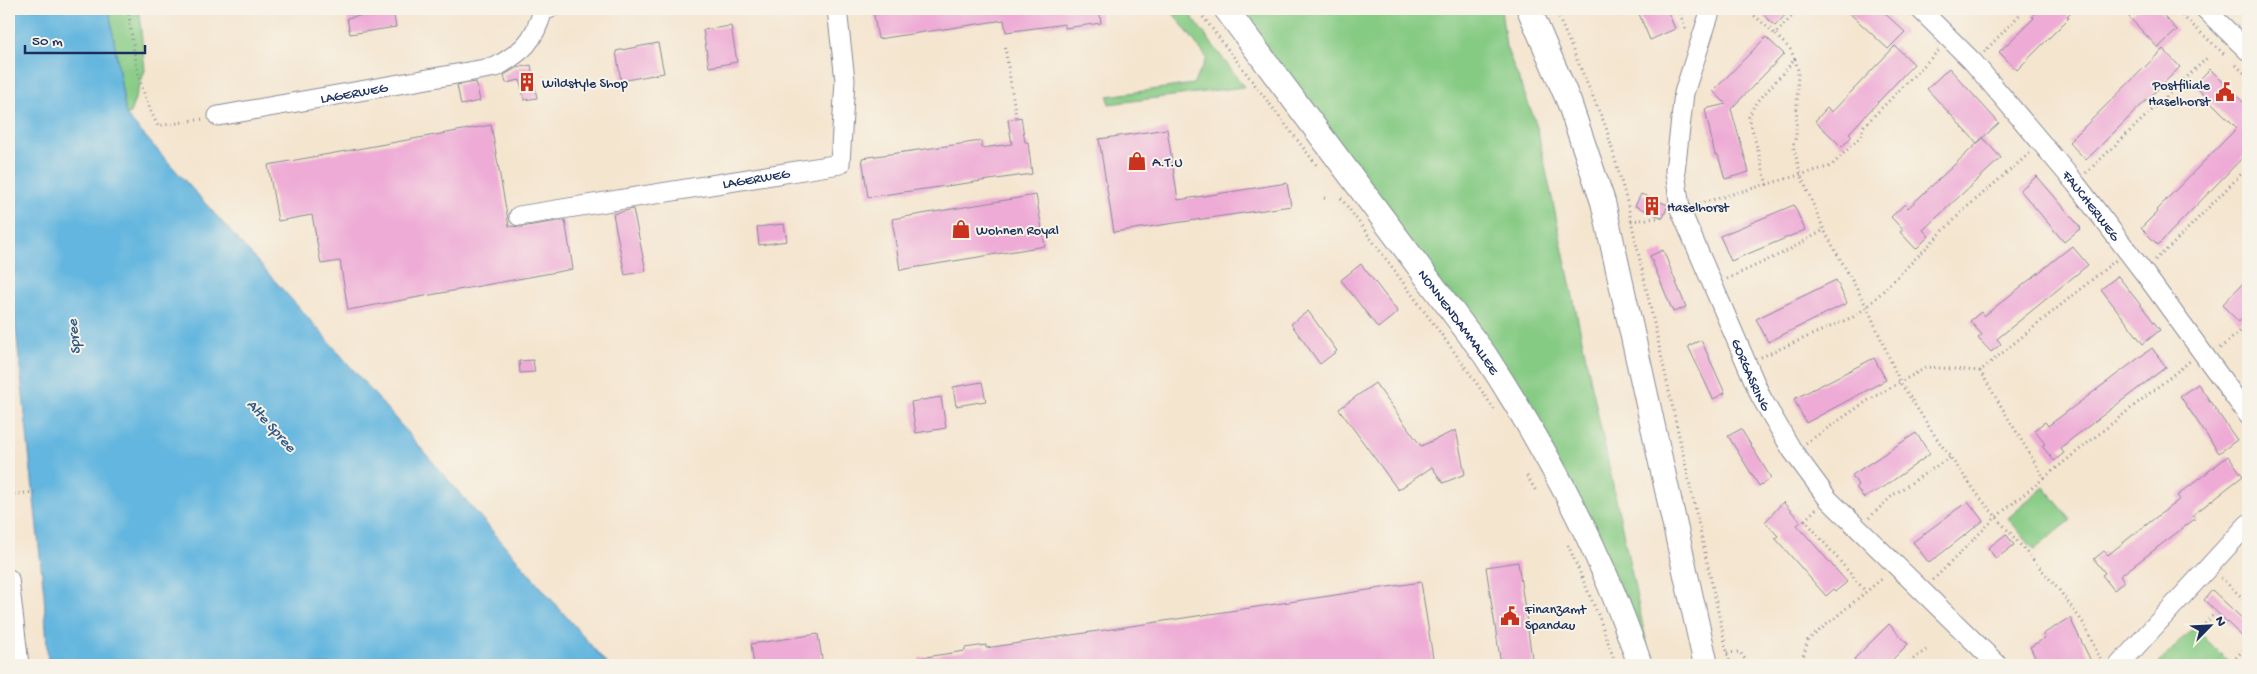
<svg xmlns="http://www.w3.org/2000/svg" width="2257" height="674" font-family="'Gochi Hand',sans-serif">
	<rect width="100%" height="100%" fill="#f7f3e8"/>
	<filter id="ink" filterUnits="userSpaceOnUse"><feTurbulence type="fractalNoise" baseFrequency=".02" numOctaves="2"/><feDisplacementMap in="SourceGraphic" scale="10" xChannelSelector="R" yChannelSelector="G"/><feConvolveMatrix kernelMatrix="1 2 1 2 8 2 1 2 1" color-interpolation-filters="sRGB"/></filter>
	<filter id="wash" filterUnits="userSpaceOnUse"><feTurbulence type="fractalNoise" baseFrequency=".0096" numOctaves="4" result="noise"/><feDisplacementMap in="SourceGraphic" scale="20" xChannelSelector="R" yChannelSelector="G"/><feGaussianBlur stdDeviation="1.12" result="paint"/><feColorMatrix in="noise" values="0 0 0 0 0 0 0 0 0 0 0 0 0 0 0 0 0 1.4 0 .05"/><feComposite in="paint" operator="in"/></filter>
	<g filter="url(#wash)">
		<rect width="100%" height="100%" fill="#f4e5cf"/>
		<path fill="#86cb84" stroke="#507d71" d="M109,9H147L139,10L145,70L130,113L126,115Z
			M1170,9H1186L1244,87L1109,104L1108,96L1193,84L1207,58Z
			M1235,9H1501L1506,47L1536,123L1647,645L1642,646L1602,547Z
			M2044,487L2071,520L2034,550L2008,518Z
			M2194,627L2227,660L2222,665H2157Z"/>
		<path fill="#63b6df" stroke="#3f729e" d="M9,9H109L126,115L318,329L608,665H48L44,594L9,263Z"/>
		<g id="blocks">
			<path fill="#eeabd6" d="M873,9H1099L1101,23L1065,28V24L1006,32L1004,20L878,39Z
				M1637,9H1667L1675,29L1650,40Z
				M1757,9H1791L1775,26Z
				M1845,9H1880L1905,32L1888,49Z
				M2039,9H2074L2067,16L2069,18L2017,70L1999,52L2034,18L2032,16Z
				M2137,9H2158L2177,30L2158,48L2129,17Z
				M393,10L396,27L350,34L347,18Z
				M731,26L737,62L709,67L703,30Z
				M1766,37L1784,54L1731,109L1749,172L1725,179L1718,155H1715L1705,109L1726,104L1713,91Z
				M658,43L664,73L621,81L616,51Z
				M1895,46L1914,64L1849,133L1852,136L1842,147L1815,121L1827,108L1832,112Z
				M2163,49L2180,67L2086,160L2069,142Z
				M531,65L537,98L524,100L520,80L506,83L504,75L516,68Z
				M1949,68L1999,123L1977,143L1927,89Z
				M2210,69L2248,107V152L2158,245L2141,228L2157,212L2156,210L2237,128L2194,85Z
				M476,82L480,101L461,105L457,85Z
				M1021,117L1025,142H1028L1032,174L868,197L862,158L981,141L982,148L1012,144L1008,120Z
				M491,125L509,226L521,227L565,220L573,269L348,310L340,261L321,264L312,215L278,221L268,165Z
				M1167,129L1178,200L1287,183L1291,206L1114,232L1099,139Z
				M1983,138L2001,158L1923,230L1929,236L1916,249L1900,232L1903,230L1891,217L1905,204L1908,208Z
				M2037,176L2081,228L2064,242L2020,190Z
				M1641,194L1668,205L1663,218L1635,206Z
				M1036,195L1045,246L900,270L892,219Z
				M1794,205L1805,230L1731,261L1720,236Z
				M633,209L646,271L625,275L613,214Z
				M784,224L787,241L759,245L757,227Z
				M2072,246L2088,265L1997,339L2001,344L1991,352L1978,338L1982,335L1970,321L1981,312L1984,316Z
				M1663,250L1686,307L1673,312L1650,256Z
				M1361,264L1398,312L1378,328L1341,280Z
				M2118,276L2160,330L2143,344L2101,289Z
				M2248,278V312L2239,322L2222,305Z
				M1836,280L1847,303L1768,342L1756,319Z
				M1308,311L1337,351L1320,364L1291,324Z
				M1701,340L1725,393L1713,399L1688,346Z
				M2152,348L2166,367L2060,448L2064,453L2054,461L2042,446L2045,444L2034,430L2045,422L2048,426Z
				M1874,358L1886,380L1806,423L1794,399Z
				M533,360L535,372L520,373L519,361Z
				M982,382L986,401L956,406L953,387Z
				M1375,383L1421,446L1456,430L1465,474L1443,483L1432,467L1398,490L1339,409Z
				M2198,384L2237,440L2219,453L2180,396Z
				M941,397L946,428L916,433L911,402Z
				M1741,429L1771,478L1759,486L1728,436Z
				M1916,433L1930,454L1884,487L1864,498L1856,487L1858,485L1852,475Z
				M2228,456L2243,476L2193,515L2196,518L2120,576L2124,582L2114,590L2102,575L2105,573L2094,559L2104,551L2108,555L2129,538L2180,499L2177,496Z
				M1968,501L1983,521L1929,563L1913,542Z
				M1783,502L1801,522L1797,525L1847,582L1836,591L1834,589L1826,596L1775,538L1778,536L1765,522Z
				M2006,534L2014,545L1996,559L1988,548Z
				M1518,562L1533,665H1501L1486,567Z
				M1421,582L1434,665H920L919,658L965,651V648L986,645V648Z
				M2212,590L2248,624V642L2204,600Z
				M2070,618L2091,661L2081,665H2039L2030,647L2045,638L2043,634Z
				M1889,624L1908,644L1887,665H1860L1854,659Z
				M818,634L823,665H754L751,644Z"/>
		</g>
	</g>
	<g filter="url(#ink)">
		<use href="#blocks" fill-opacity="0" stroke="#888a96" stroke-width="1"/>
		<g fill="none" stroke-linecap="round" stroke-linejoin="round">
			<g stroke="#888a96" stroke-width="21">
				<g id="minor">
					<path id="s1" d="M1711,9L1684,93L1675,171L1680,209L1761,397L1792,450L1828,499L1998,665"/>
					<path id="s2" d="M1920,9L1973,62L2076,184L2145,274L2248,415"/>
					<path d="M2205,9L2248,51"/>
					<path id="s3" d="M218,116L496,67C523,51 534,42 543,10L549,9"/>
					<path id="s4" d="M519,216L840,164L845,80L837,9"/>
					<path d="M9,579L19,665"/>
					<path d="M2119,665L2248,524"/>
				</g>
			</g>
			<g stroke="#888a96" stroke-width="26">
				<g id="major">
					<path id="s5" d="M1226,9L1485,355C1549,453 1603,554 1640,665"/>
					<path d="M1529,9L1569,102L1603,202L1706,665"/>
				</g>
			</g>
			<path stroke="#888a96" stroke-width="3" stroke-dasharray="1 4" stroke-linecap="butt" d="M128,9C134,52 137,86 158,126L203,119
				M1197,9L1318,167
				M1555,9L1606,127L1627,202L1730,665
				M1678,9L1686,29
				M1747,9L1775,34L1799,9
				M2175,9L2224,54
				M1005,47L1016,117
				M1984,52L2025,9
				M1795,59L1798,70L1796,137L1793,145L1801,176L1824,230L1867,307L1900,382L1937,439L1981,499L2059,590L2084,624L2102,663
				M2236,65L2248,77
				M2086,173L2209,56
				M1767,185L1749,117L1754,106L1795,59L1790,49L1775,34
				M1324,198L1328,199
				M1341,198L1466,368L1494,409
				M1694,205L1831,166L1860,137L1864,126L1939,50
				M1631,221L1665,217
				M2155,260L2174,243L2248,167
				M1727,279L1787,251L1824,230
				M2220,348L2248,325
				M1761,357L1853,317L1867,307L1967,207L2030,153
				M1980,371L2044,478L2190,361
				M1806,443L1867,401L1927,367L1980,371L2116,260
				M1527,476L1536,491
				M14,494L37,492
				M1816,509L1805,520L1866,592
				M1869,518L1893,495L1950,457
				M1568,545L1599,617L1616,665
				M2221,578L2248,603
				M1933,580L1996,517L2044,478
				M2198,631L2213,615
				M1727,653L1740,652L1749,665
				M1801,665L1808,640L1884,577
				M1905,665L1926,650
				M2229,665L2248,645"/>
			<use href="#minor" stroke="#fff" stroke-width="19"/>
			<use href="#major" stroke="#fff" stroke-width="24"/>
		</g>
	</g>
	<defs>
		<g id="building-bare" transform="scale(1.5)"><path d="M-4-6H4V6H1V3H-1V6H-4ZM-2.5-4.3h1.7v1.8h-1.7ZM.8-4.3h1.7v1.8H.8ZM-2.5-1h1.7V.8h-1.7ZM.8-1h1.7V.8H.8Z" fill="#c8321e" stroke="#f7f3e8" stroke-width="2.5" paint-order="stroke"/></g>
		<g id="civic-bare" transform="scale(1.5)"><path d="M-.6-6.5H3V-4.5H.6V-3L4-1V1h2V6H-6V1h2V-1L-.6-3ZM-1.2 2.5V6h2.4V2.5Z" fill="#c8321e" stroke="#f7f3e8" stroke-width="2.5" paint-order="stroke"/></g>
		<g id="shop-bare" transform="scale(1.5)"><path d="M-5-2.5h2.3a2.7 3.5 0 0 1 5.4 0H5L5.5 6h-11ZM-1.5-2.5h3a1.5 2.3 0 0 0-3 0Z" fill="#c8321e" stroke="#f7f3e8" stroke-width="2.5" paint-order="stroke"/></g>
	</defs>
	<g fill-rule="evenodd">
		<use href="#building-bare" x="527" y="82"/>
		<use href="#civic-bare" x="2225" y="92"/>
		<use href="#shop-bare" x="1137" y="161"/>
		<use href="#building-bare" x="1652" y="206"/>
		<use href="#shop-bare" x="961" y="229"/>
		<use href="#civic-bare" x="1510" y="616"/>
	</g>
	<g text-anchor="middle" stroke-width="4" stroke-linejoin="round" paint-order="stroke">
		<g font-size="14" fill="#1b2f5e" stroke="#f7f3e8" text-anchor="start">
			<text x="542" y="87">Wildstyle Shop</text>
			<text x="2210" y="89" text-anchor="end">Postfiliale<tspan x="2210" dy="16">Haselhorst</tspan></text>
			<text x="1152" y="166">A.T.U</text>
			<text x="1667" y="211">Haselhorst</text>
			<text x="976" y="234">Wohnen Royal</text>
			<text x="1525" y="613">Finanzamt<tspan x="1525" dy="16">Spandau</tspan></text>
		</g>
		<g font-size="14" fill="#1b2f5e" stroke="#f7f3e8">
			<text dy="5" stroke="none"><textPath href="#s3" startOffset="138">LAGERWEG</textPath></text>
			<text dy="5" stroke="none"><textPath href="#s4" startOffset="240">LAGERWEG</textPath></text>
			<text dy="5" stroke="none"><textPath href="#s2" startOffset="261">FAUCHERWEG</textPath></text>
			<text dy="5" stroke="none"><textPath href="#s5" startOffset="390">NONNENDAMMALLEE</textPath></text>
			<text dy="5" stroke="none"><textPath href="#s1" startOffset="385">GORGASRING</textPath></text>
		</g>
		<g font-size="15" font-style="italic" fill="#315885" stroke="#f7f3e8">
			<text transform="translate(73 337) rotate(-96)" y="5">Spree</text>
			<text transform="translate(272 425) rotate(48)" y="5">Alte Spree</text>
		</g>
	</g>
	<rect width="2257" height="674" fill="none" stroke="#f7f3e8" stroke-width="30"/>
	<g transform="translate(2210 626) rotate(66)" stroke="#f7f3e8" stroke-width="4" paint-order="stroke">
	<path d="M0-4L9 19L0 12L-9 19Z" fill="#1b2f5e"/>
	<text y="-8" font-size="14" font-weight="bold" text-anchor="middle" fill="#1b2f5e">N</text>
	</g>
	<path d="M25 45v8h120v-8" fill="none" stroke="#1b2f5e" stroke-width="2.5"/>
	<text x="32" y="45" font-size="15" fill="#1b2f5e" stroke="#f7f3e8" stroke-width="4" paint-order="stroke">50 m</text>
</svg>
